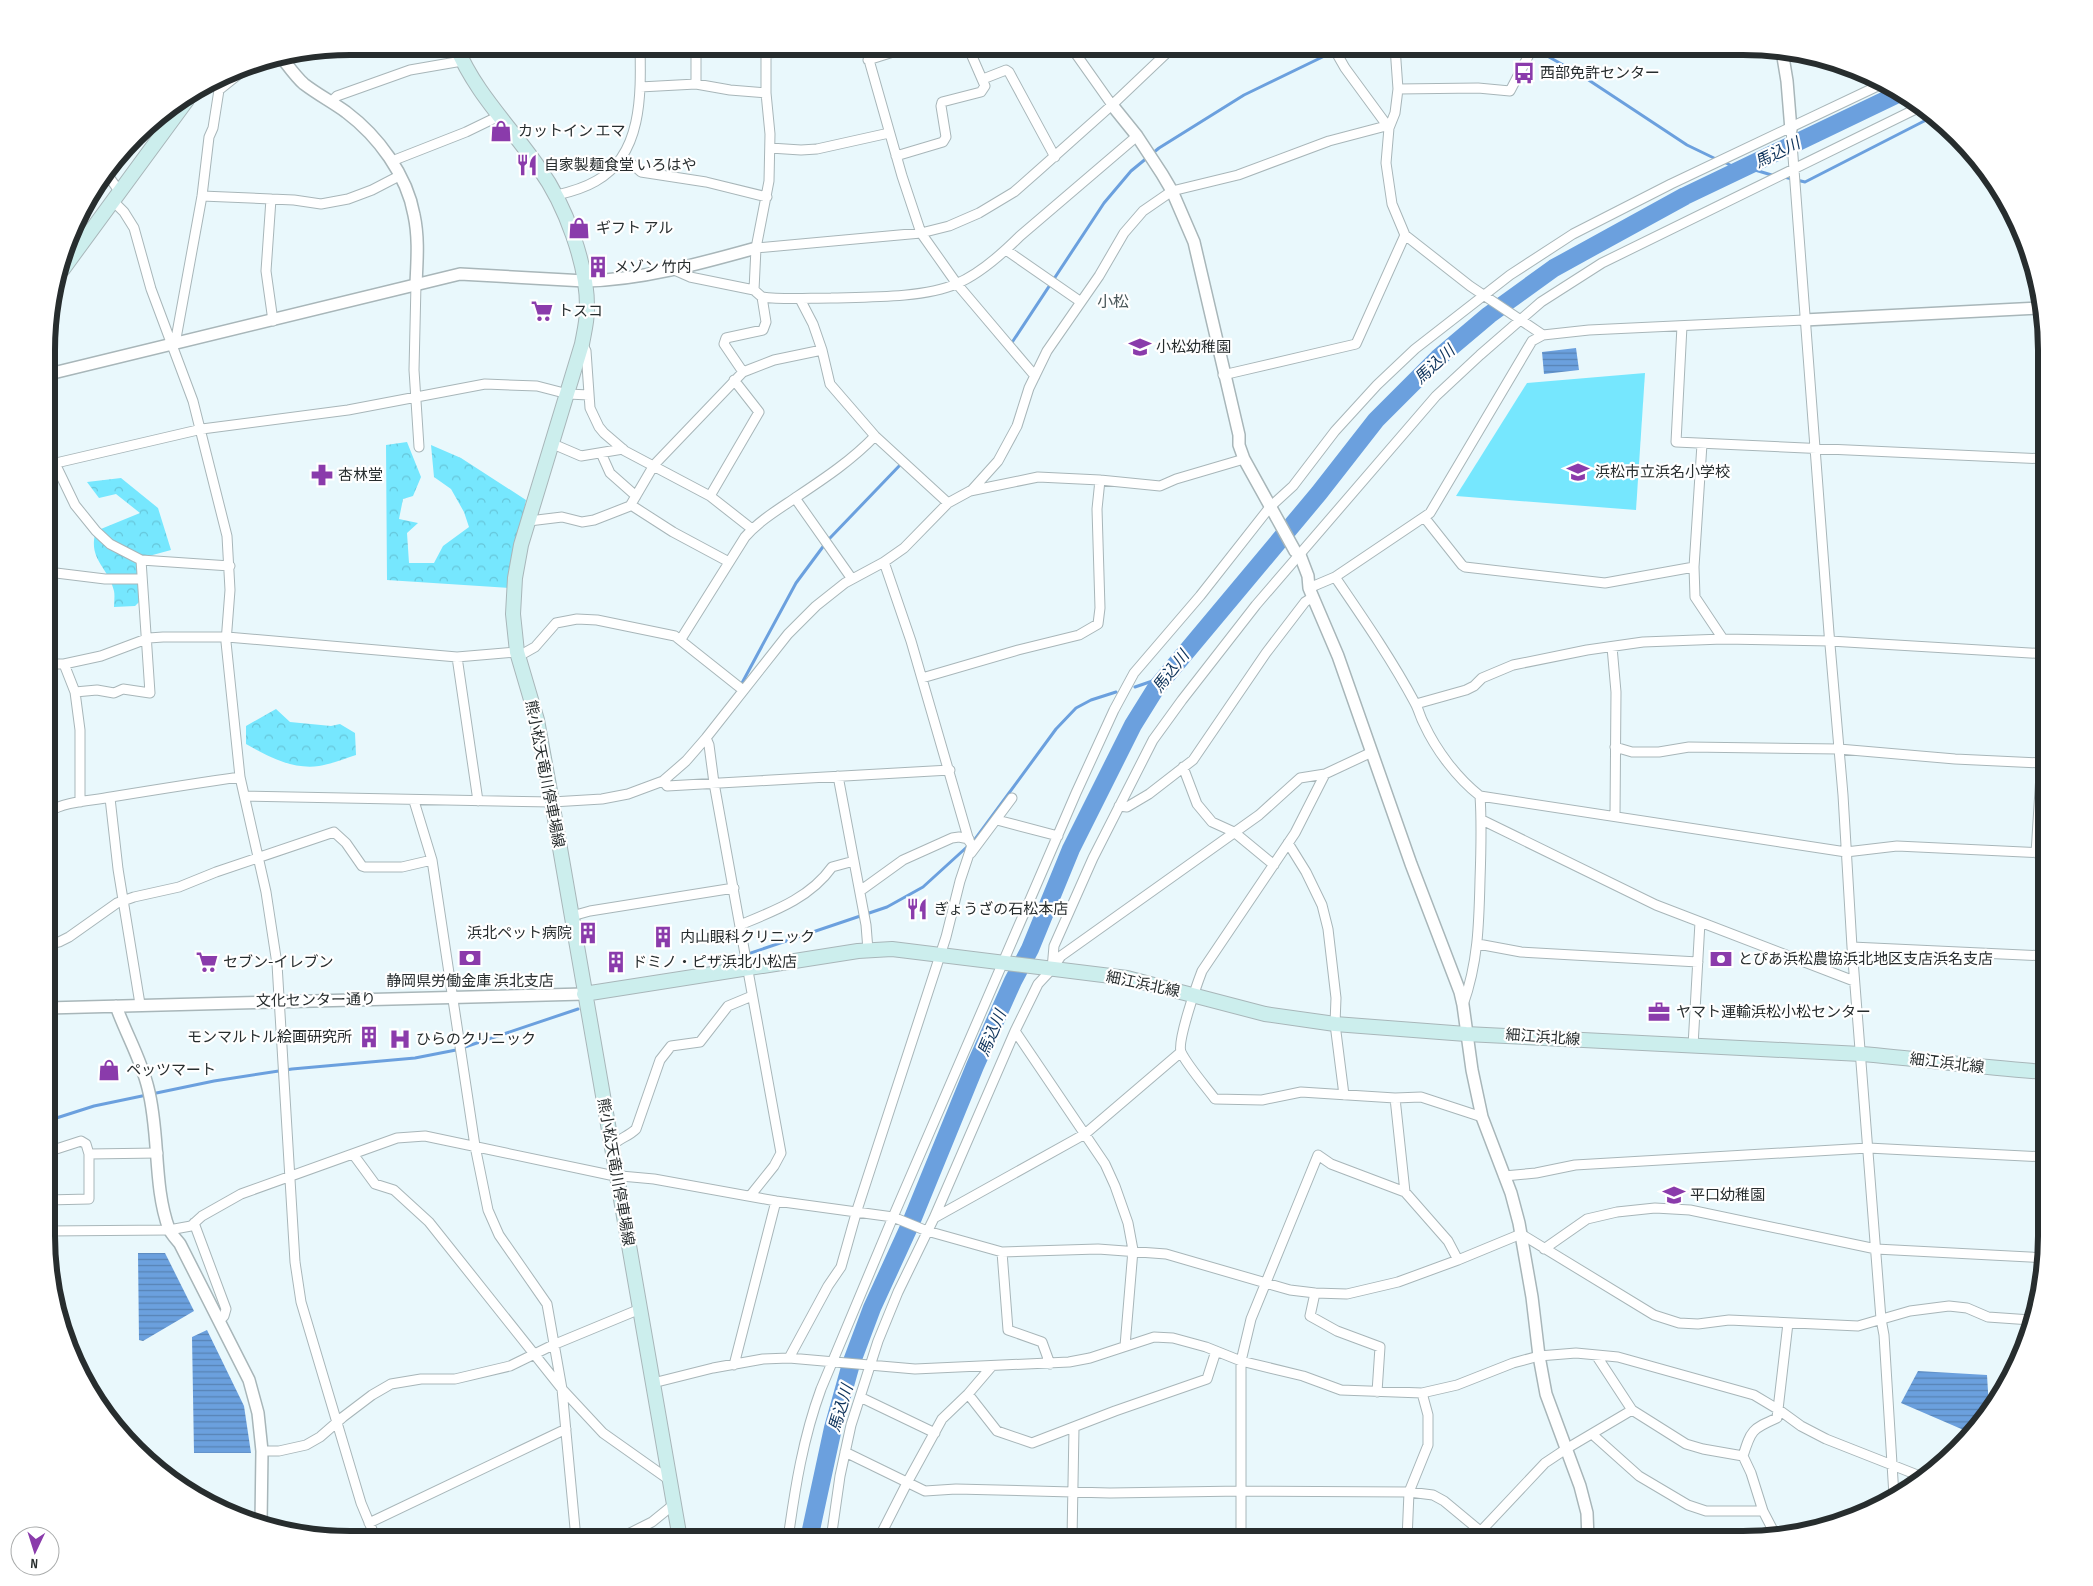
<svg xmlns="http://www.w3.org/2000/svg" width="2093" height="1586" font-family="'Sofia Sans Condensed','Noto Sans JP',sans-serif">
	<defs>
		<pattern id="forest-crowns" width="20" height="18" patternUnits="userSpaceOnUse" patternTransform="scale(1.25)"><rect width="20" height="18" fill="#76e7fe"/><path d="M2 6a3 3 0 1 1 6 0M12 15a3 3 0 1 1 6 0" fill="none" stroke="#66c6da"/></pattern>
		<pattern id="water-rules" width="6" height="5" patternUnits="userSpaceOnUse" patternTransform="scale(1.25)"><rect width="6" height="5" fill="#6ba0de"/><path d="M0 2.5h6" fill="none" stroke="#5883b4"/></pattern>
	</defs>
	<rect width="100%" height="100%" fill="#e9f8fc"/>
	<path fill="#76e7fe" d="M1645,373L1636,510L1456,496L1527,383Z"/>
	<path fill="url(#forest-crowns)" d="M407,442L421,477L413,496L403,499L399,519L418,523L407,533L409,563H434L443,546L469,527L464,512L451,489L434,477L431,445L461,458L526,500L510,588L387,580L386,445Z
		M121,478L158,508L171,550L138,559L141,600L135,606L114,607C114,602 115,596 114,591C109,568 87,559 96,531L140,513L116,494L99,498L87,482Z
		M276,709L290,722L331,726L340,724L355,733L356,755C344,759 331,764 319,766C293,770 267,756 246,744V726Z"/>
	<path fill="url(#water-rules)" d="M1576,348L1579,370L1544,374L1542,352Z
		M138,1253H165L194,1311L143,1341L139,1340Z
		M207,1330L244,1406L251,1453H194L192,1337Z
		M1918,1371L1987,1375L1989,1408L1973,1434L1901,1403Z"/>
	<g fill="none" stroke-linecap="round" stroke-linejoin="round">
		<path stroke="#6ba0de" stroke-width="3" d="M1533,48L1581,75L1687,145L1718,160
			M1724,162L1734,167H1745L1775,176
			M1784,177L1805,182L1934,116
			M1011,344L1104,203L1131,171L1159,148L1244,95L1343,47
			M830,538L902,463
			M742,683L796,583L825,544
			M1135,687L1164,677
			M973,842L1056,729L1076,708L1091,700L1116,692
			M724,962L887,907L923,887L968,846
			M47,1121L94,1106L214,1081L292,1069L415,1058L456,1050L578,1009"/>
		<path stroke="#6ba0de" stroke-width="18" d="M809,1539L833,1428L851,1364L872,1308L910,1225L975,1066L1013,981L1030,949L1071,849L1133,725L1156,688L1319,493L1376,420L1438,358L1489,315L1554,268L1685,196L1898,94"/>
		<g stroke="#a8b6b9" stroke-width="11">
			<path id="minor" d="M766,46V93L770,134L769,181L756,248L754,290L762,297C784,300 808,298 831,298C866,297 925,298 956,284C980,274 1002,254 1020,236L1137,136
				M865,46L902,176L921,233L957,284L1035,376
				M1071,47L1112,105
				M1333,47L1345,68L1389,128
				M1395,47L1398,89L1395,113L1389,128L1386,163L1392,204L1405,235L1470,286L1543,335
				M766,53L865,47
				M868,60L909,47
				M983,79L1006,70L1009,72L1055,157
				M696,84V46
				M640,87L696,84L730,90L766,93
				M1398,89L1478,88L1510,91L1533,47
				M331,102L337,96L410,70L462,61
				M1791,130L1829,633L1843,795L1852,947L1881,1319L1884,1335L1894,1496
				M770,148L801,150L817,149L889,133
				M623,156L641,172L706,182L767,197
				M896,156L943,142L946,137L941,106L942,102L981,92L985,86L968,47
				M392,161L466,132L499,116
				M107,174L119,191
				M557,195C570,192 584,188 596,181C643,155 641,93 640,46
				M202,196L294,200L321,204L348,199L372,190L399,176
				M271,199L266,271L273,321
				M112,200L124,212L134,228L151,289L193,401L227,536L230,590L226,642L240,777L266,892L277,964L295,1262L301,1302L361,1503L376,1539
				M756,248L921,233L949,226L979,213L1014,192L1039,170L1112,105L1173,47
				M1006,250L1081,302
				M674,270L690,277L754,290
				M416,284L414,370L419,447
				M800,299L813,324L822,350L830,384L875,436L948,503
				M1682,326L1676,442L2047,459
				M175,344L202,196L209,137L213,128L219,90L239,74L261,61
				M583,345L586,351L590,408L599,427L604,433L625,451L710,496L752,529
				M743,372L724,344L726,338L763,330L766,322L762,297
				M1223,375L1356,344L1405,235
				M553,444L581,456L623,449
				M1702,444L1694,567L1695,597L1723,639
				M49,451L75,505L96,531L110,544L141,560L230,566
				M601,453L610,473L636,496
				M56,463L202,429L348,410L485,384L537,386L568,394L589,395
				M971,491L998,461L1017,426L1029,388L1047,351L1099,276L1124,233L1143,211L1172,191L1238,175L1329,141L1386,126
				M710,496L759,412L734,380
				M795,498L852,579
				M631,505L673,532L729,562
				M1424,517L1462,565L1465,567L1605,583L1694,567
				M529,521L562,517L582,522L594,520L630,506L654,465L743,372L774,360L822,350
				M48,572L105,579H142
				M1335,577C1363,618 1392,660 1415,703C1419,710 1420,717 1424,724C1436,750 1457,778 1480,796L1846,852L1897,846L2046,853
				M1309,588L1335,577L1430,513L1532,341L1543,335L1589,330L1804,320
				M681,639L745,537C760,520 779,509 798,496C825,478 852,460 875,436
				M1612,647L1616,692L1615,815
				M519,656L535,647L556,623L577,619L597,620L675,636L743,690
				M457,657L478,801
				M48,664H64L101,656L149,638L163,637H227L457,657L517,652
				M64,664L75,692L80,730V802
				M922,678L1018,650L1079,635L1098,624L1100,608L1097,509L1100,480
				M75,692L97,690L114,693L123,689L150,693L141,560
				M1416,704L1466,690L1474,686L1482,678L1513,665L1587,650L1643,642L1723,639L1830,641L2047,654
				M706,738L709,745L714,783L781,1153L774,1166L750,1196
				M1615,747L1632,752H1659L1689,747L1839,749L1955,759L2041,763
				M1372,752L1325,774L1295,833L1202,971C1197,984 1177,1041 1181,1052C1187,1065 1206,1087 1215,1099L1262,1100L1301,1092L1395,1098L1421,1097L1482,1117
				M1183,767L1197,804L1212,822L1234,832L1274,865
				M838,776L866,925L868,950
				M663,781L667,786L950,770
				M245,796L552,802L602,799L628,794L663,781L686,761L706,738L788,634L816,606L845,583L884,562L904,548L948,503L970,491L1038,477L1100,480L1160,486L1176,479L1244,459
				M110,798L118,869L140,1004
				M414,801L432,860L475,1146L488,1210L499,1235L547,1304L562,1389L576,1539
				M1119,806L1127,807L1149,794L1193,760L1266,653L1305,602L1313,597
				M48,812C66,801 90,801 111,797C154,790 197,783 240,777
				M997,820L1058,836
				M1482,820L1656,905L1854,981
				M1288,843L1306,872L1322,905L1328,929L1336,998L1335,1024L1344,1095
				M971,853L1012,798
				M2036,853L2047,681
				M860,891L903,860L952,838L959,837L969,839
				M572,916L590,911L734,888
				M740,925C774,911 810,898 832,867L854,861
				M1478,944L1521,952L1698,962
				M48,945L59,942L69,937L117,903L134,897L179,887L216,872L334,832L346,843L362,866L365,867H402L432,860
				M1852,947L2046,956
				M1052,969L1054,946L1093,858L1153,740L1182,700L1256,605L1436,396L1480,355L1541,302L1602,263L1920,107
				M1463,1005C1478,963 1479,924 1480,880C1481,852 1482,824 1480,796
				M1015,1031L1105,1164L1115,1186L1128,1223L1133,1250L1125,1346
				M1693,1046L1700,922
				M1395,1098L1405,1192
				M612,1146C619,1138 628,1137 636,1129L660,1060L671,1046L700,1042L728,1006L752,996
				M89,1154L158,1153
				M353,1154L375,1184L394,1190L429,1222L562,1389L603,1433L668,1479
				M1504,1176L1536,1173L1575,1165L1868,1148L2046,1157
				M47,1200L89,1199V1154L86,1144L81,1141L47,1152
				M934,1218L1085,1134L1181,1052
				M194,1223L226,1309L224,1316L219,1321
				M47,1231L169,1230L191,1226L202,1216L241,1194L397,1138L425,1136L610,1175L654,1179L776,1201L893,1217L927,1231L1002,1252L1098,1249L1166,1254L1290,1290L1315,1293L1347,1294L1398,1282L1458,1260L1521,1234L1654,1315L1679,1323L1698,1324L1729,1320L1858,1326L1910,1311L1949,1306L1967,1308L1988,1317L2031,1320
				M1544,1249L1587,1219L1617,1212L1655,1208L1690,1210L1876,1249L2046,1258
				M1002,1252L1008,1330L1042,1342L1050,1364
				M1315,1293L1310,1316L1337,1331L1380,1347L1377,1392
				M1596,1355L1632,1410L1686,1444L1703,1449L1743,1456
				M789,1358L828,1286L841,1267L857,1210L946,937L960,881L972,845L969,841L911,641L884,562
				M734,1365L776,1201
				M653,1383L713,1368L763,1359L789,1358L915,1369L1069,1362L1090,1358L1154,1337L1173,1338L1206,1347L1241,1361L1303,1376L1341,1390L1422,1393L1457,1385L1513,1363L1539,1356L1576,1353L1618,1357L1754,1395L1779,1410L1801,1426L1826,1439L1920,1476
				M968,1394L997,1431L1032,1443L1115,1411L1207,1379L1216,1351
				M860,1397L935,1433
				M1592,1434L1639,1476L1688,1505L1706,1511H1763
				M262,1451H279L306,1445L320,1437L343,1417L372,1395L391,1384L421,1379H455L510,1366L553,1345L640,1309
				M845,1452L925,1491L956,1489L1110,1493L1242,1491L1409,1492L1433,1495L1444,1501L1491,1540
				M369,1523L566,1429
				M1481,1531L1545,1463L1566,1449L1632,1410
				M831,1536L871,1539L881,1534L908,1481L942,1419L968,1394L992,1366
				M1776,1536L1763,1511L1751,1473L1743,1456C1751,1430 1752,1429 1777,1418L1788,1323
				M618,1539L652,1522L673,1505
				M788,1539C795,1488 803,1438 821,1389L893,1217L1076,793L1114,710L1134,673L1200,596L1270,507L1293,486L1335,431L1377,385L1415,349L1510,275L1573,234L1671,184L1882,84
				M831,1539L840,1476L851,1425L878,1341L898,1292L934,1218L1015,1031L1038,984L1052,969L1061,956L1259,815L1300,778L1325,774
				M1072,1539L1074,1428
				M1241,1540V1361L1251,1319L1318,1155L1331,1164L1405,1192L1448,1241L1458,1260
				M1407,1540L1409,1492L1428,1445V1415L1422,1393"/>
		</g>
		<g stroke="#a8b6b9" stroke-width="14">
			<path id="tertiary" d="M1782,51L1787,81L1791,130
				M282,58C289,67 296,77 304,84C317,94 332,102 346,112C378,136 407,175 414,215C419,238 417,261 416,284
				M1112,105L1137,136L1162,174L1172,191L1194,242L1239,435V445L1244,459L1295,551L1300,555L1308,576L1309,588L1338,656L1411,864L1460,992L1463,1005L1472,1070L1482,1117L1511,1193L1519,1223L1532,1297L1539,1356L1546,1394L1580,1486L1587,1513L1588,1540
				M1804,320L2041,308
				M49,374L460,274L585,281C642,280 702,263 756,248
				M116,1006C126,1034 141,1059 148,1088C160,1134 153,1186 169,1229C171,1234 177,1240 180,1244L249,1380L258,1413L262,1451L261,1523
				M47,1008L584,994"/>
		</g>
		<g stroke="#a8b6b9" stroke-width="16">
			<path id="secondary" d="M456,46C475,93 511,127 539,168C565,204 588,265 587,310C587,321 584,333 582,344L521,545L515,578L513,614L517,652L537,720L552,802L680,1539
				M63,269L187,100
				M584,994L858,951L892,949L1127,978L1265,1014L1335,1024L1466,1034L1861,1054C1923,1059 1984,1068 2046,1072"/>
		</g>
		<use href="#minor" stroke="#fff" stroke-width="9"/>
		<use href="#tertiary" stroke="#fff" stroke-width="11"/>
		<use href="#secondary" stroke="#cceeed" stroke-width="14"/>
	</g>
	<defs>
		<g id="bus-bare" transform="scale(1.725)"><path d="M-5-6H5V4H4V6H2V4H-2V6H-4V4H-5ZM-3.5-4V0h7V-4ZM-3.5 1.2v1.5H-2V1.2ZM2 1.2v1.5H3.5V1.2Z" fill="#8a3bab" stroke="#fff" stroke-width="2.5" paint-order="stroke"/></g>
		<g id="shop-bare" transform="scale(1.725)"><path d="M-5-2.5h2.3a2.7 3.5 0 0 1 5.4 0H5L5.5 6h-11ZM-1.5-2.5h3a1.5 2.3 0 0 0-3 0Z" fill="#8a3bab" stroke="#fff" stroke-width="2.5" paint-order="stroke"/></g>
		<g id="restaurant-bare" transform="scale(1.725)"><path d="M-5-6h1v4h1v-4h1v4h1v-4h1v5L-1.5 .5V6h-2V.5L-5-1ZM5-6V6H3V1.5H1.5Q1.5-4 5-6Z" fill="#8a3bab" stroke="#fff" stroke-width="2.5" paint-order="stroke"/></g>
		<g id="building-bare" transform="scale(1.725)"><path d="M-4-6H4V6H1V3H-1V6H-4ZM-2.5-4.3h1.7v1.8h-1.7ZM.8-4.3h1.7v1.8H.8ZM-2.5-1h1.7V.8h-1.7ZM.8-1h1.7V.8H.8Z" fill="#8a3bab" stroke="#fff" stroke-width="2.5" paint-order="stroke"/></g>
		<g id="supermarket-bare" transform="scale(1.725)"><path d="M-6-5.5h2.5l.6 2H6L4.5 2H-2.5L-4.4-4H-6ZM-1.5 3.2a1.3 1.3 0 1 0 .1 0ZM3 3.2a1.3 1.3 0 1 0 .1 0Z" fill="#8a3bab" stroke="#fff" stroke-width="2.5" paint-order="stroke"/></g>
		<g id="school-bare" transform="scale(1.725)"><path d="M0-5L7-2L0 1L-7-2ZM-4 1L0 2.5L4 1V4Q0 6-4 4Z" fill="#8a3bab" stroke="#fff" stroke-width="2.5" paint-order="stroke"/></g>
		<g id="pharmacy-bare" transform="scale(1.725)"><path d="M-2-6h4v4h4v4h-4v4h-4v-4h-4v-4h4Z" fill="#8a3bab" stroke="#fff" stroke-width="2.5" paint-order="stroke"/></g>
		<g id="bank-bare" transform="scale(1.725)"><path d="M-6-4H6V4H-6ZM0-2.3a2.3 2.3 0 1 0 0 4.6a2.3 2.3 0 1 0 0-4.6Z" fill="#8a3bab" stroke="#fff" stroke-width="2.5" paint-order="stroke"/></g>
		<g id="office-bare" transform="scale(1.725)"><path d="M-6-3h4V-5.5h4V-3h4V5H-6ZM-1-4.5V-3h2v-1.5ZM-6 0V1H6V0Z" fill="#8a3bab" stroke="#fff" stroke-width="2.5" paint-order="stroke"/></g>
		<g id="hospital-bare" transform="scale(1.725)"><path d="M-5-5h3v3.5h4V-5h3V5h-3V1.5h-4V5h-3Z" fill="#8a3bab" stroke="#fff" stroke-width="2.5" paint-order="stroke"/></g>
	</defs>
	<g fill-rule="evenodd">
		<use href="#bus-bare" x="1524" y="73"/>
		<use href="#shop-bare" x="501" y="131"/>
		<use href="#restaurant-bare" x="527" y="165"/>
		<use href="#shop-bare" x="579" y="228"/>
		<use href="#building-bare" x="598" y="267"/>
		<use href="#supermarket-bare" x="542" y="311"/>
		<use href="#school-bare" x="1140" y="347"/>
		<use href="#school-bare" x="1578" y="472"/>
		<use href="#pharmacy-bare" x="322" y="475"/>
		<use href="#restaurant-bare" x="917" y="909"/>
		<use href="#building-bare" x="588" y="933"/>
		<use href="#building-bare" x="663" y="937"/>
		<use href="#bank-bare" x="470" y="958"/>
		<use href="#bank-bare" x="1721" y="959"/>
		<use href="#supermarket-bare" x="207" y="962"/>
		<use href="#building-bare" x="616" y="962"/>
		<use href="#office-bare" x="1659" y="1012"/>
		<use href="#building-bare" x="369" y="1037"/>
		<use href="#hospital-bare" x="400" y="1039"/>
		<use href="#shop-bare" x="109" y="1070"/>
		<use href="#school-bare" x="1674" y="1195"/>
	</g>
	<g text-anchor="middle" stroke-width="4.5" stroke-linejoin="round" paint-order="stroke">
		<g font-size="15" fill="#272d2e" stroke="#fff" text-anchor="start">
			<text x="1540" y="78">西部免許センター</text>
			<text x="518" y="136">カットイン エマ</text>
			<text x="544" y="170">自家製麺食堂 いろはや</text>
			<text x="596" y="233">ギフト アル</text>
			<text x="614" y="272">メゾン 竹内</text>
			<text x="558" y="316">トスコ</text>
			<text x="1156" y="352">小松幼稚園</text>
			<text x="1595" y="477">浜松市立浜名小学校</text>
			<text x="338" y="480">杏林堂</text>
			<text x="934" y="914">ぎょうざの石松本店</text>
			<text x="572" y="938" text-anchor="end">浜北ペット病院</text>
			<text x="680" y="942">内山眼科クリニック</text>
			<text x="1738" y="964">とぴあ浜松農協浜北地区支店浜名支店</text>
			<text x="223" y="967">セブン-イレブン</text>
			<text x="632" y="967">ドミノ・ピザ浜北小松店</text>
			<text x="470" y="986" text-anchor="middle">静岡県労働金庫 浜北支店</text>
			<text x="1676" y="1017">ヤマト運輸浜松小松センター</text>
			<text x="352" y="1042" text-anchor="end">モンマルトル絵画研究所</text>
			<text x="416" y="1044">ひらのクリニック</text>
			<text x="126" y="1075">ペッツマート</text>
			<text x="1690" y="1200">平口幼稚園</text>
		</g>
		<g font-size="15" fill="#272d2e" stroke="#fff">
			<text transform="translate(545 774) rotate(79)" y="5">熊小松天竜川停車場線</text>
			<text transform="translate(1143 984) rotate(12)" y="5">細江浜北線</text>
			<text transform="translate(316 1000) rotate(-1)" y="5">文化センター通り</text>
			<text transform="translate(1543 1037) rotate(4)" y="5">細江浜北線</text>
			<text transform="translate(1947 1063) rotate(7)" y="5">細江浜北線</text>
			<text transform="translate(616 1172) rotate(80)" y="5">熊小松天竜川停車場線</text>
		</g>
		<g font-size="16" font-style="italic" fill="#0d325a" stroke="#fff">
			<text transform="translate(1777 152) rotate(-26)" y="6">馬込川</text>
			<text transform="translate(1434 364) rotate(-43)" y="6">馬込川</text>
			<text transform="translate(1170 671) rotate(-52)" y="6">馬込川</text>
			<text transform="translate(991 1033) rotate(-67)" y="6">馬込川</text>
			<text transform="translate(840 1408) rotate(-73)" y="6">馬込川</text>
		</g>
		<g font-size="16" fill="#4a5759" stroke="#fff">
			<text x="1113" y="307">小松</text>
		</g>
	</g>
	<path d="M0 0H2093V1586H0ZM350 55H1743A295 295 0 0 1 2038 350V1236A295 295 0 0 1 1743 1531H350A295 295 0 0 1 55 1236V350A295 295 0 0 1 350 55Z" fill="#fff" fill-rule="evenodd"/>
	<path fill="none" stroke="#272d2e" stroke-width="6" d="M350 55H1743A295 295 0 0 1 2038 350V1236A295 295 0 0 1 1743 1531H350A295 295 0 0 1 55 1236V350A295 295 0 0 1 350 55Z"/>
	<g transform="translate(35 1551) rotate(184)"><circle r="24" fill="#ffffff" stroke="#a9abab"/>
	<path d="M0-4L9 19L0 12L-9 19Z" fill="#8a3bab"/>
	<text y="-8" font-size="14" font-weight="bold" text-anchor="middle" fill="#272d2e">N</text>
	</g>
</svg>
